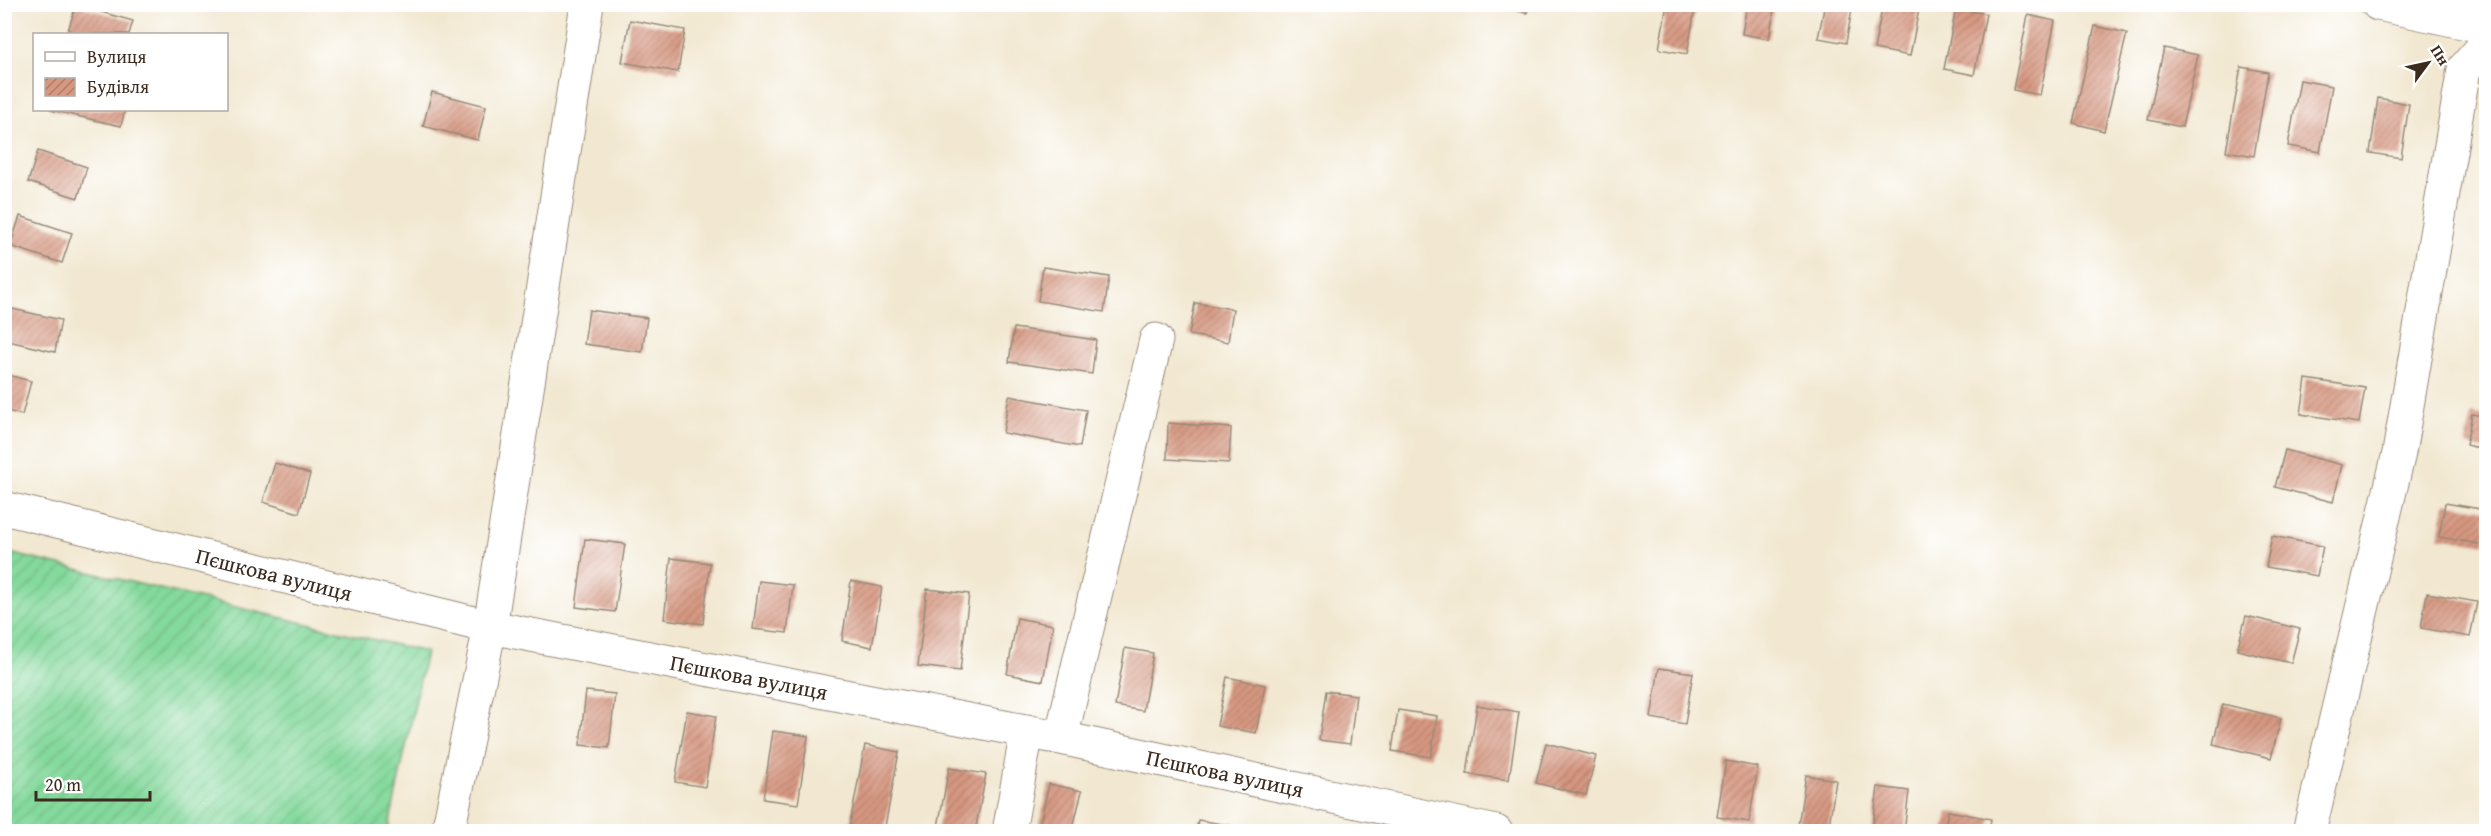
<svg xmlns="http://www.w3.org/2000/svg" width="2491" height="836" font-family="'Gentium Book Plus',serif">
	<defs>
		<pattern id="garden-furrows" width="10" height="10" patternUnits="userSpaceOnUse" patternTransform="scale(1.5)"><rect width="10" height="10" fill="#84d99c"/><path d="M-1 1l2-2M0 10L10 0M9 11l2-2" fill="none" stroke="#73ba86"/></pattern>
		<pattern id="building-hatch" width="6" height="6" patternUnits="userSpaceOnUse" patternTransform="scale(1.5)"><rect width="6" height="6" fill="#d79881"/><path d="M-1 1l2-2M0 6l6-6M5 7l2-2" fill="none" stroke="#b07c69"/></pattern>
	</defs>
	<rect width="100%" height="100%" fill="#fff"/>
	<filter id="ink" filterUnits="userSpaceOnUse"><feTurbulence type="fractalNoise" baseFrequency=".0167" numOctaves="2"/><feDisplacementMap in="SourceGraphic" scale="12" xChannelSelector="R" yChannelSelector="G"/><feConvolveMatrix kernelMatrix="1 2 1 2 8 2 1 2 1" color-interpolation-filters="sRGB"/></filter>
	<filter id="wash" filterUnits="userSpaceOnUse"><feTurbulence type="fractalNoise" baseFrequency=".008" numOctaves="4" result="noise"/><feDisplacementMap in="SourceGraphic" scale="24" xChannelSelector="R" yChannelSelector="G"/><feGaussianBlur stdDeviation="1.35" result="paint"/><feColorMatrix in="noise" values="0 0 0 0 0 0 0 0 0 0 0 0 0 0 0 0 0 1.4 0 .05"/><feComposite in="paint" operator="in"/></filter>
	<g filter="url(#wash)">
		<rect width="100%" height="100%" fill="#f2e8d1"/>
		<path fill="url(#garden-furrows)" stroke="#60825d" stroke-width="1.5" d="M5,552L426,652L388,831H5Z"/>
		<g id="blocks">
			<path fill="url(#building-hatch)" d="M1496,4H1529L1527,13Z
				M1667,4H1696L1687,54L1659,49Z
				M1747,4H1775L1769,39L1742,34Z
				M1825,4H1853L1846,43L1818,38Z
				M1883,4H1920L1910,56L1874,49Z
				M76,5L133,21L129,34H67Z
				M1956,8L1986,14L1974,75L1944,69Z
				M2028,15L2055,21L2040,95L2013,90Z
				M630,20L685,30L678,72L622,62Z
				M2095,26L2127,33L2104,131L2073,123Z
				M2164,48L2198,55L2182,127L2148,120Z
				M2241,67L2268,72L2254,156L2226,151Z
				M2300,80L2332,86L2320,152L2288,146Z
				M432,92L486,106L478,140L423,126Z
				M2378,98L2409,104L2401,158L2370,153Z
				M50,110H125L121,126Z
				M38,151L87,167L78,198L28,182Z
				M20,216L72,233L62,263L10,246Z
				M1043,267L1109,277L1104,312L1038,301Z
				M1195,303L1233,309L1228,342L1189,335Z
				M4,307L61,320L55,352L4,340Z
				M589,310L647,318L642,352L584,344Z
				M1014,328L1096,340L1092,374L1009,362Z
				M4,374L31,381L22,415L4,410Z
				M2306,379L2365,388L2359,423L2301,414Z
				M1009,396L1086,410L1080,447L1003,433Z
				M2472,414L2486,417V450L2466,445Z
				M1168,423L1231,428L1229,463L1167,459Z
				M2285,450L2342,465L2333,502L2275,487Z
				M275,463L310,474L299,513L263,502Z
				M2445,503L2486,510L2485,545L2439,537Z
				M2272,536L2323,546L2317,576L2266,567Z
				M585,539L625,544L615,612L576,607Z
				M671,558L710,563L703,624L664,619Z
				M759,581L793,585L787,633L753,629Z
				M851,581L882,587L872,647L842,641Z
				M927,589L969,594L960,671L918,666Z
				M2427,593L2477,602L2470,637L2421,628Z
				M2246,616L2300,629L2291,663L2237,650Z
				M1017,618L1053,625L1043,681L1007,674Z
				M1125,648L1153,653L1143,711L1115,706Z
				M1659,668L1693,673L1685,724L1651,718Z
				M1227,677L1265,685L1256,733L1217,726Z
				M586,691L615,694L609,748L580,745Z
				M1326,691L1356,695L1350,744L1319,740Z
				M2223,704L2281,718L2271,758L2213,744Z
				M1477,705L1519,712L1509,780L1467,774Z
				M1398,710L1437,716L1431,757L1392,751Z
				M687,711L716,716L705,787L675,782Z
				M773,731L808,736L798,804L763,799Z
				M1546,743L1596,756L1586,795L1536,783Z
				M865,745L899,752L884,832L849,829Z
				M1726,761L1758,767L1749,822L1717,817Z
				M949,768L986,774L975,832H937Z
				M1806,775L1836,780L1828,832H1797Z
				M1049,784L1082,791L1072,832H1038Z
				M1878,787L1909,791L1904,832H1872Z
				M1948,811L1991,819L1989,832H1944Z
				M1198,820L1241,827L1240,832H1196Z
				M2043,826L2063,831V832H2042Z
				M2097,827L2114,830L2113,832H2096Z"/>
		</g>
	</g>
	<g filter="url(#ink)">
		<use href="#blocks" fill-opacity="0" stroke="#968978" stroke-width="1.5"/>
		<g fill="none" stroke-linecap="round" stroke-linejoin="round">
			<g stroke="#968978" stroke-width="35">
				<path id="minor" d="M2378,4L2486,27
					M4,508L490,627L1061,738L1496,832
					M1061,738L1156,340
					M448,832L490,627L587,4
					M1009,832L1027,731"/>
			</g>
			<g stroke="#968978" stroke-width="35">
				<path id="tertiary" d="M2309,832L2399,453L2464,69L2486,44"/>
			</g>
			<use href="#minor" stroke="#fff" stroke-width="33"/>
			<use href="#tertiary" stroke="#fff" stroke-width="33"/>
		</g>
	</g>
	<g text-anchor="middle" stroke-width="4.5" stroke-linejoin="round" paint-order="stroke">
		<g font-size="22" fill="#3b2a1e" stroke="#fff">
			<text transform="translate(274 574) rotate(14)" y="8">Пєшкова вулиця</text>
			<text transform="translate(749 677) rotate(11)" y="8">Пєшкова вулиця</text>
			<text transform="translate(1225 773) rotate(12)" y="8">Пєшкова вулиця</text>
		</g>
	</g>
	<rect width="2491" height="836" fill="none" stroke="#fff" stroke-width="24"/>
	<rect x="33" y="33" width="195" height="78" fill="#ffffff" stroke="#b1aaa5" stroke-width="1.5"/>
	<rect x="45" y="52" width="30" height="9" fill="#ffffff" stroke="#b1aaa5" stroke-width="1.5"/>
	<text x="87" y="63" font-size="18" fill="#3b2a1e">Вулиця</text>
	<rect x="45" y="78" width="30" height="18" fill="url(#building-hatch)" stroke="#b1aaa5" stroke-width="1.5"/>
	<text x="87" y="93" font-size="18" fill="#3b2a1e">Будівля</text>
	<g transform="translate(2428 63) rotate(57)" stroke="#ffffff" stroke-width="4.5" paint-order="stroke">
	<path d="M0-4.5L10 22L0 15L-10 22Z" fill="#3b2a1e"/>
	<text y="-9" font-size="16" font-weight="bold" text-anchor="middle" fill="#3b2a1e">Пн</text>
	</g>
	<path d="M36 791v9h114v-9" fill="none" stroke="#3b2a1e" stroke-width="3"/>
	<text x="45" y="791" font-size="18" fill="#3b2a1e" stroke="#ffffff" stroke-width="4.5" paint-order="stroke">20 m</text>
</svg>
